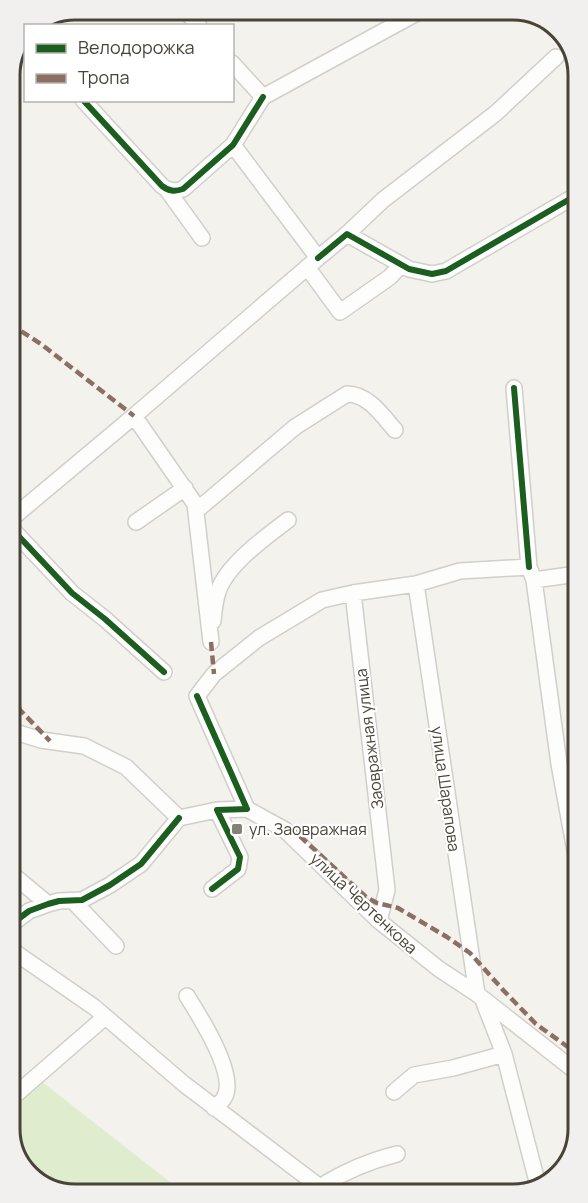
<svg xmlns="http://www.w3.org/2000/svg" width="588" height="1203" font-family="Manrope,sans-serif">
	<rect width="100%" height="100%" fill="#f3f2ed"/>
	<path fill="#dfedce" d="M41,1081L184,1193L70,1194L35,1181L14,1153V1109Z"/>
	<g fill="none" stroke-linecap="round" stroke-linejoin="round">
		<g stroke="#d1cfcb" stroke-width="18">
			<path id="minor" d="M184,9L199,26
				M24,37L26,39
				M232,63L263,97L424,9
				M83,100L162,186C169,191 174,192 183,189L233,145L263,97
				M168,191L202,238
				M347,234L383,200L496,113L556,57
				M318,258L347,234L409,269L432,274L446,271L575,196
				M307,267L340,312L390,277L400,266
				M514,388L529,567L534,580L559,764L578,867
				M196,511L295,427L347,394C368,394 382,415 395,430
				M11,519L134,416
				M136,522L185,488
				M11,528L72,593L105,619L164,672
				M529,567L460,571L416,584L353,593L322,600L259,638L214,674L197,696L247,809L285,830L379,921L439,969L477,994L579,1074
				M534,580L577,574
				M416,584L477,994
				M353,593L387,890L379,921
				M213,621C214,611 215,599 219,589C229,563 267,536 288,520
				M211,642L195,504L134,416L318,258L233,145
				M12,731L41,740L84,746L126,767L179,818L217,810L247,809
				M13,875L48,904
				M212,889L238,869L240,857L217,810
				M73,901L116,946
				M13,923L29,911L48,904L59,901L82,900L110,885L141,864L179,818
				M13,951L94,1007L184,1084L325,1191
				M187,996C199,1015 238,1076 224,1098C222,1102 217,1105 214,1108
				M483,1000L504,1054L539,1189
				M394,1092L414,1075L453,1068L504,1054
				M14,1096L105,1017
				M320,1187C345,1171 369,1161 397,1154"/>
		</g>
		<use href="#minor" stroke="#fdfdfc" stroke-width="15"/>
		<path stroke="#8d6e63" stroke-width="4.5" stroke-dasharray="9 4.5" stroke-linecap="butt" d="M10,324L41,344L134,416
			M211,642L214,674
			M12,695L20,710L50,741
			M290,827L366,897L377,903L398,908L447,937L470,953L504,991L536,1024L579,1055"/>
		<g stroke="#fff" stroke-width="10">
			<path id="cycleway" d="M83,100L162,186C169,191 174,192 183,189L233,145L263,97
				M318,258L347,234L409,269L432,274L446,271L575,196
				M514,388L529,567
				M11,528L72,593L105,619L164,672
				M197,696L247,809L217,810L240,857L238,869L212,889
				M13,923L29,911L48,904L59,901L82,900L110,885L141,864L179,818"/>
		</g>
		<use href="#cycleway" stroke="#1b5e20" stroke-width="6"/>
	</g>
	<rect fill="#858177" stroke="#fff" stroke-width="2" x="231" y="823" width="12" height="12" rx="3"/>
	<g text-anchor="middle" stroke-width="4.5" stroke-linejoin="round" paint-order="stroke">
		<g font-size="16" fill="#4a4438" stroke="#fff">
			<text transform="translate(369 739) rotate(-97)" y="6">Заовражная улица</text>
			<text transform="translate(446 789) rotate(82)" y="6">улица Шарапова</text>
			<text transform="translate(364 903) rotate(43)" y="6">улица Чертенкова</text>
		</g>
		<g font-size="16" fill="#4a4438" stroke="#fff" text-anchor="start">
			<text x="249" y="835">ул. Заовражная</text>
		</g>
	</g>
	<path d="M0 0H588V1203H0ZM75 20H513A55 55 0 0 1 568 75V1129A55 55 0 0 1 513 1184H75A55 55 0 0 1 20 1129V75A55 55 0 0 1 75 20Z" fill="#f1f0ef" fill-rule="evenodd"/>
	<path fill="none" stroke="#4a4438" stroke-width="3" d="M75 20H513A55 55 0 0 1 568 75V1129A55 55 0 0 1 513 1184H75A55 55 0 0 1 20 1129V75A55 55 0 0 1 75 20Z"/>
	<rect x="24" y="24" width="210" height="78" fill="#ffffff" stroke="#b7b4af" stroke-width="1.5"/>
	<rect x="36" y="44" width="30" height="9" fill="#1b5e20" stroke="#b7b4af" stroke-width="1.5"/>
	<text x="78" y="54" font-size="18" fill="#4a4438">Велодорожка</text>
	<rect x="36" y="74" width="30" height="9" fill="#8d6e63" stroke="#b7b4af" stroke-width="1.5"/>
	<text x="78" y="84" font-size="18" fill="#4a4438">Тропа</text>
</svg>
